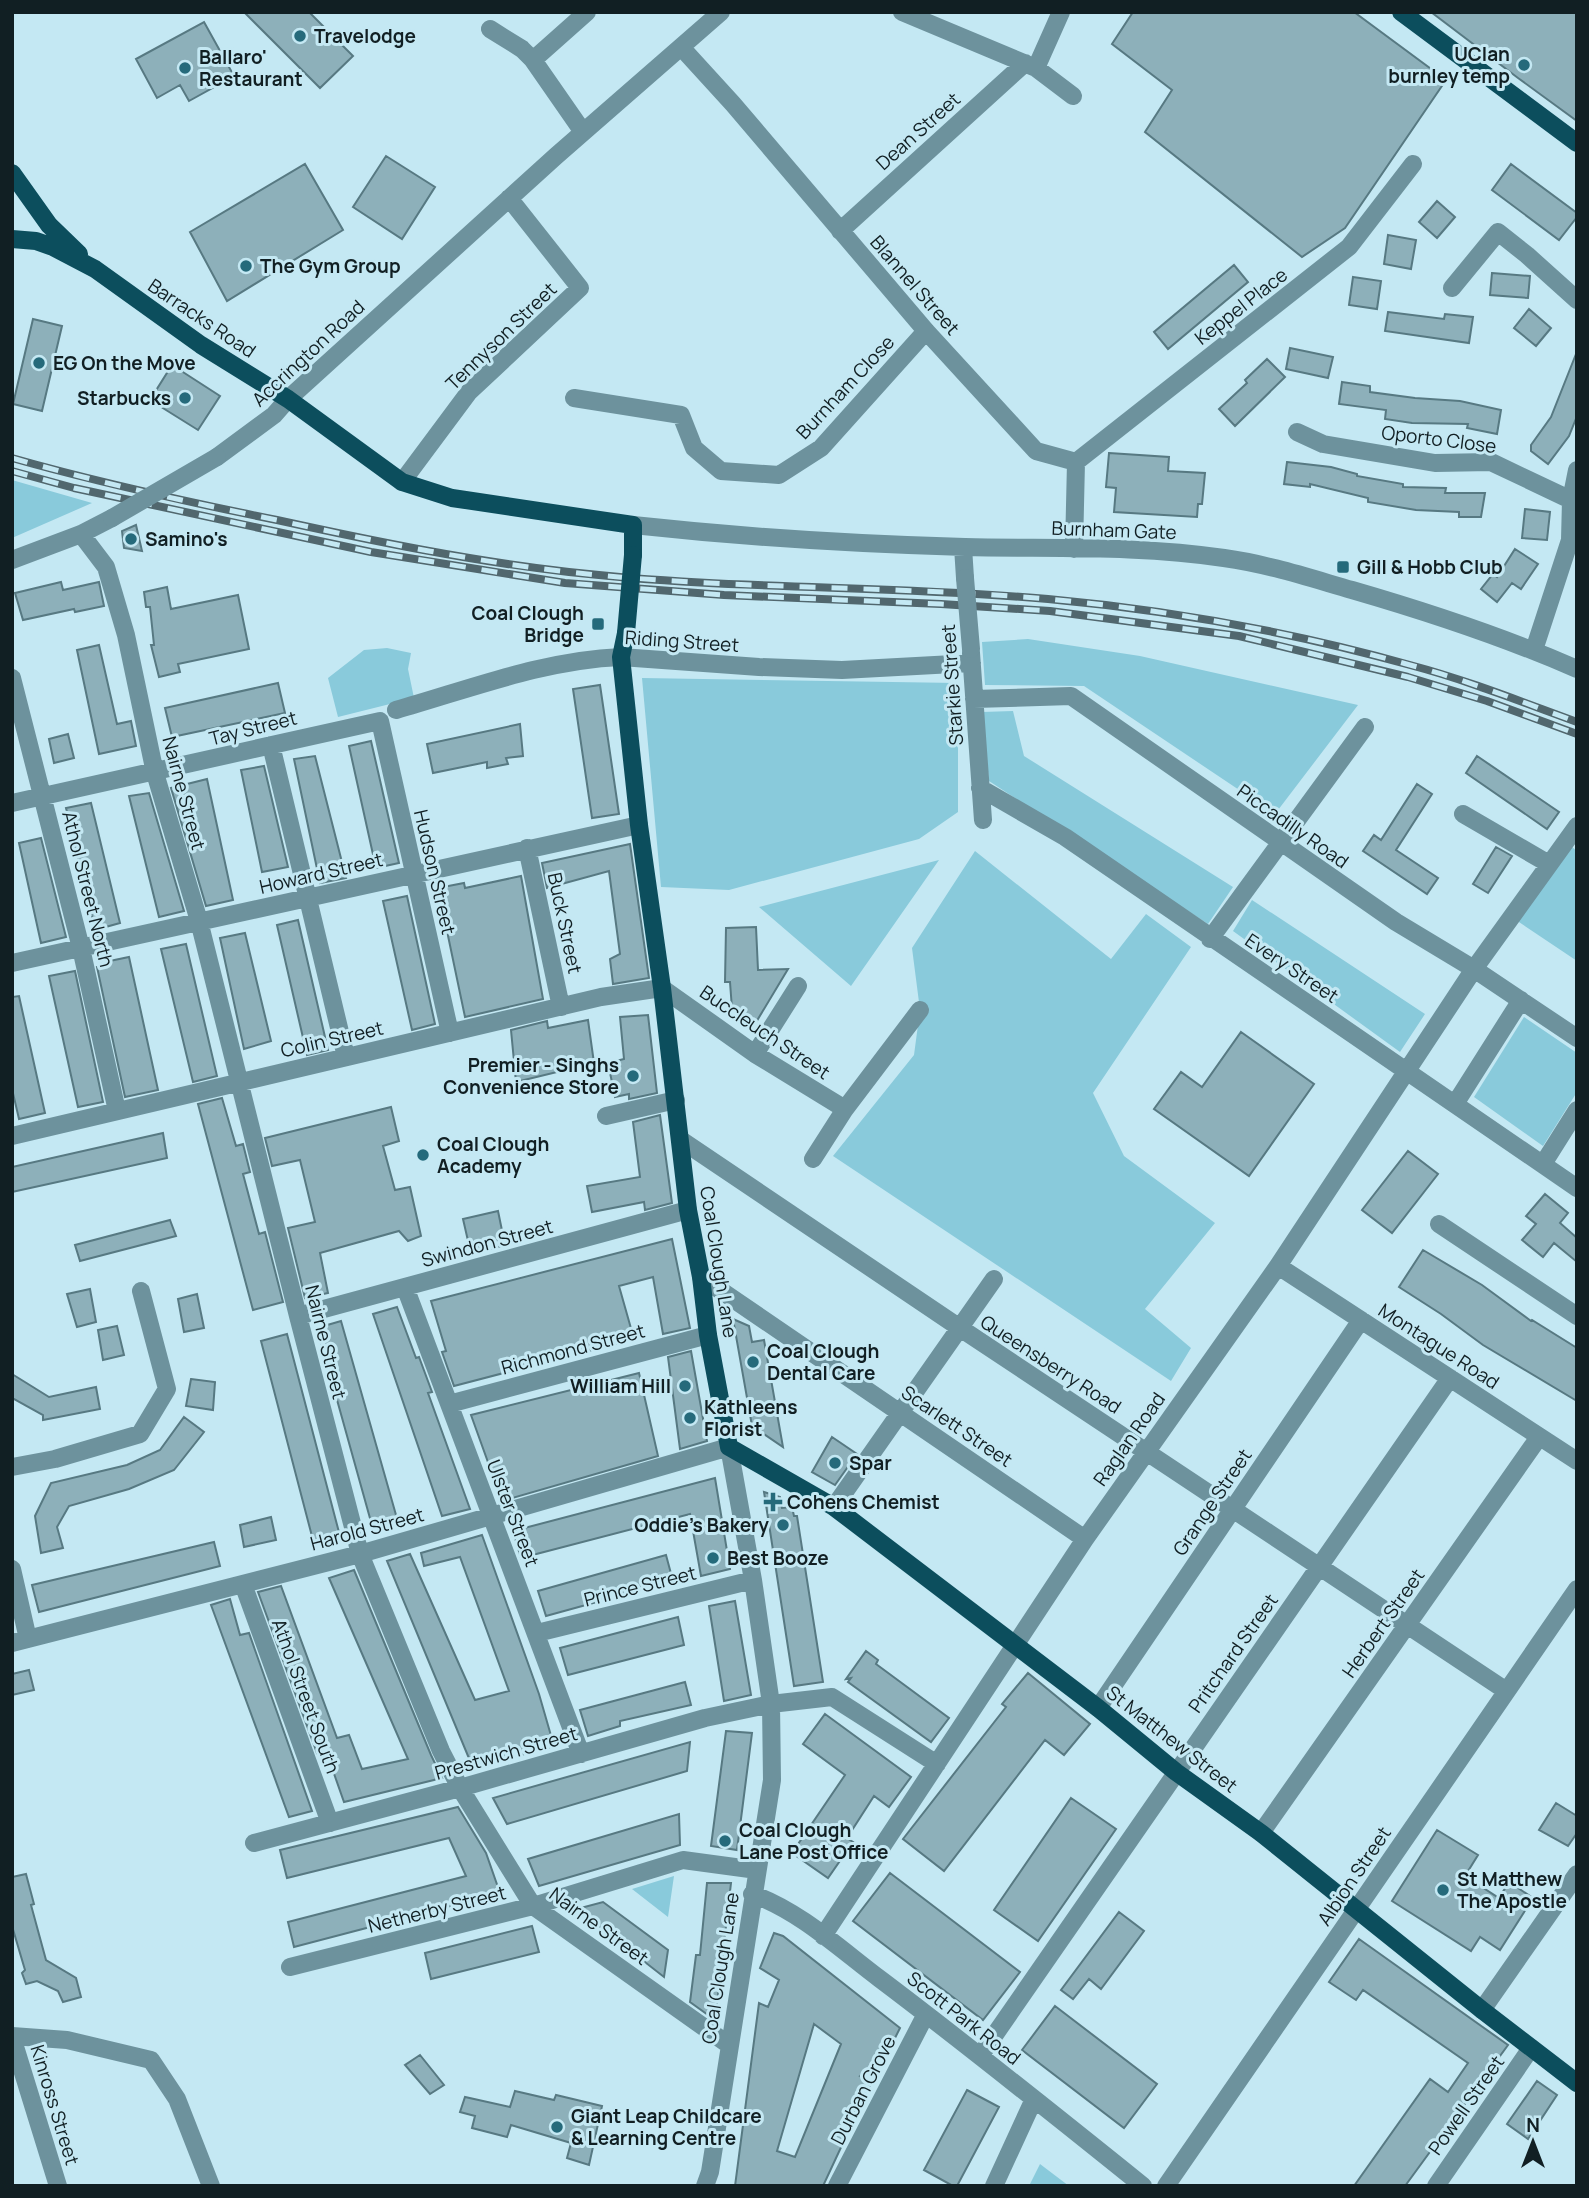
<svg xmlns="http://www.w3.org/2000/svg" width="1589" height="2198" font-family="Manrope,sans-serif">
	<rect width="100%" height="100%" fill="#c4e8f3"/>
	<path fill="#89cadb" d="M12,480L92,503L12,538Z
		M1028,639L1140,656L1358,705L1275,814L1084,686L985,685L982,642Z
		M387,648L411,653L408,669L414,698L338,717L328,678L364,650Z
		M642,678L958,683V812L919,839L729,890L661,887Z
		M1013,711L1024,756L1233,887L1208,924L989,781L982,712Z
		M1568,844L1577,851V961L1516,920Z
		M975,851L1111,959L1146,914L1191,947L1093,1093L1124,1156L1215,1223L1145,1309L1191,1348L1171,1381L833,1156L914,1055L920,1010L912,948Z
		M939,860L851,986L759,907Z
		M1252,900L1425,1014L1400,1052L1233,931Z
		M1524,1017L1577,1053V1092L1543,1146L1474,1097Z
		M674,1876L668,1917L632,1889Z
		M1040,2164L1069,2186H1029Z"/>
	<path fill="#8db0ba" stroke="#577982" stroke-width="2" fill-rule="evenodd" d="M244,12H309L353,56L320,88Z
		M1133,12H1354L1446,80L1345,228L1302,257L1145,132L1172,90L1112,44Z
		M1431,12H1577V121L1518,78Z
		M204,22L234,76L189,101L180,85L157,98L136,59Z
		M386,156L435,187L402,239L353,207Z
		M305,164L343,230L227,301L190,232Z
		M1511,164L1577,213V217L1559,240L1492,190Z
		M1437,201L1455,217L1437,238L1419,222Z
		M1388,235L1416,240L1411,269L1384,264Z
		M1234,265L1248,282L1168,349L1154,332Z
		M1492,273L1530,276L1528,298L1490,295Z
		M1353,277L1381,281L1377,309L1349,305Z
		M1529,309L1551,328L1536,346L1514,328Z
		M1388,312L1444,319L1445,314L1473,317L1469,343L1385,331Z
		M33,319L62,326L42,411L13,404Z
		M1290,348L1333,357L1328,378L1286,369Z
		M1576,354L1577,416L1569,436L1548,464L1531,451V445L1551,417Z
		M1267,359L1285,377L1235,426L1219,409L1247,383L1245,380Z
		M172,365L220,396L198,430L150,400Z
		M1342,382L1370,386V392L1415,398L1460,401L1501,410L1497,434L1467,428L1468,424L1412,423L1385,419L1386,410L1339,404Z
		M1109,453L1169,457L1168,471L1205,473L1202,504H1198L1197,517L1114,512L1116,488L1106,487Z
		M1287,462L1331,467L1357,474V476L1403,484V487L1446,488L1445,493H1485L1481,517H1459V512L1416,510L1368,502V498L1310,484V487L1284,484Z
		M1525,509L1550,512L1547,540L1522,538Z
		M136,525L142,551L124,548L122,531Z
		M1515,549L1538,564L1521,589L1512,583L1497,602L1481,589L1493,574L1497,577Z
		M61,582L63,590L99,582L104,606L75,612L74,609L23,620L15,593Z
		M167,587L171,609L238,595L249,649L178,664L180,672L159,677L151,645H154L150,607H146L144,592Z
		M99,645L117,724L131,721L136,746L99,754L77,650Z
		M278,683L285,713L172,737L165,708Z
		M600,685L619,814L592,818L573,689Z
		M520,724L523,756L506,758L508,764L487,768V762L433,773L427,744Z
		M68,734L74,758L54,763L49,739Z
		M371,741L399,863L376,868L349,746Z
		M315,756L346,878L320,883L294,759Z
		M1477,756L1559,812L1547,829L1466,773Z
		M264,766L288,867L262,872L241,770Z
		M207,779L233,900L206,906L171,788Z
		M1417,784L1432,794L1396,850L1438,878L1427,894L1363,851L1374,835L1381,840Z
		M149,793L184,911L159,917L129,796Z
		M91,803L120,923L95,930L66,808Z
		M41,838L66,937L41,943L19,843Z
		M630,844L649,978L613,984L610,959L620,954L609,871L547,888L542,863Z
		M1496,847L1512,856L1488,893L1473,884Z
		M521,876L543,999L465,1017L438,888L464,883L465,888Z
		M407,896L435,1024L412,1030L383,901Z
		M298,920L328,1050L307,1055L277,925Z
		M756,927L758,970L788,969L755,1024L732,1009L730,982H725L726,928Z
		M245,933L271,1041L244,1049L220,938Z
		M186,944L217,1076L193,1082L161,949Z
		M129,957L158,1090L125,1097L97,967L101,966L100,963Z
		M75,971L103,1102L78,1107L49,976Z
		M19,996L45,1113L19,1119L12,1089V997Z
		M648,1015L657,1093L629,1099V1094L615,1097L608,1063L624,1059L620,1017Z
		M588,1020L594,1063L516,1082L511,1030L547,1021L548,1028Z
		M1241,1032L1314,1084L1249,1176L1154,1109L1181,1072L1202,1087Z
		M222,1098L236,1146L243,1144L250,1172L243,1174L259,1234L265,1232L283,1302L253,1310L198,1104Z
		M391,1107L399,1141L383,1146L395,1190L410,1187L421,1236L408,1241L399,1231L320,1253L328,1293L305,1298L288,1228L315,1222L300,1160L272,1166L265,1138Z
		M660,1115L672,1203L645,1210L644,1202L592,1212L587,1186L640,1177L633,1122Z
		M163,1133L167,1158L12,1192V1167Z
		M1408,1151L1438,1174L1392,1233L1362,1210Z
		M1545,1194L1568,1213L1560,1223L1577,1238V1262L1554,1243L1543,1257L1522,1240L1536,1224L1526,1216Z
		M498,1211L505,1245L471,1254L463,1219Z
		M170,1220L176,1236L80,1261L75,1245Z
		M672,1239L690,1328L663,1334L653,1277L619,1286L634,1339L454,1386L442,1352L446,1351L431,1301Z
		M1423,1250L1482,1285L1531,1321L1532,1320L1577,1348V1401L1483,1345L1441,1314L1399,1287Z
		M90,1289L96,1322L77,1327L67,1294Z
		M197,1294L204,1328L184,1332L178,1299Z
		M397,1307L416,1358L419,1357L432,1392L428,1393L470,1509L442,1516L373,1314Z
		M733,1319L749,1326L752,1342L764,1340L783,1447L752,1426Z
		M341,1321L398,1522L373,1529L317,1328Z
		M117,1326L124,1355L103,1360L98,1330Z
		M287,1334L341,1540L314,1544L261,1341Z
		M691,1351L707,1441L680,1449L668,1357Z
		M639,1373L658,1456L502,1501L471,1415Z
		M12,1374L49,1397L96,1387L100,1409L43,1420V1415L12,1398Z
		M191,1379L215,1382L213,1410L186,1406Z
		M184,1417L204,1432L174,1470L129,1489L69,1506L57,1527L63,1548L41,1553L35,1516L51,1483L127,1465L160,1450Z
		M832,1437L857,1454L835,1485L812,1472Z
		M715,1478L730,1569L701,1576L690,1514L521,1558L513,1531Z
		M764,1492L780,1497L782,1508L792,1507L794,1516H797L823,1682L794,1686Z
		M271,1517L276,1540L244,1547L240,1525Z
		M482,1535L539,1694L554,1746L473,1768L387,1561L410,1554L475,1700L509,1691L460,1557L424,1566L421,1553Z
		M214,1542L220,1566L39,1612L32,1585Z
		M666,1555L673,1581L546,1616L538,1591Z
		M354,1570L431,1755L442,1778L344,1802L326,1751L317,1753L258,1592L281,1586L337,1738L349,1735L362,1769L408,1759L329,1578Z
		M230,1599L240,1635L249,1633L312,1811L289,1817L211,1605Z
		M735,1601L751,1695L724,1701L709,1606Z
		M678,1617L684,1645L568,1675L560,1648Z
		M866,1651L878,1660L876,1664L949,1718L931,1742L848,1682L851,1678L846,1679Z
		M29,1670L34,1690L12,1695V1674Z
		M1028,1673L1090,1724L1064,1755L1045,1740L944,1871L903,1839L1006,1707L1002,1704Z
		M685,1682L691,1705L620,1721V1726L588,1736L580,1710Z
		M825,1714L911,1777L889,1807L874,1796L847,1838L853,1842L828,1878L792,1853L845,1775L803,1744Z
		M726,1731L752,1733L737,1850L711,1846Z
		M690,1742L687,1771L507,1824L493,1798Z
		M1071,1798L1116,1829L1038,1941L994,1910Z
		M1556,1803L1577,1816V1833L1568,1846L1539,1830Z
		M458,1807L486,1853L500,1893L294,1947L288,1922L466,1876L449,1838L287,1878L280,1850Z
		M679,1814L680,1845L539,1886L528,1859Z
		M1437,1830L1478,1855L1465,1876L1499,1898L1509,1882L1533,1898L1500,1950L1480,1937L1471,1951L1392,1901Z
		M890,1873L1020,1972L983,2020L853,1921Z
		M26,1874L34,1904L31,1905L46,1960L76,1978L81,1997L63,2002L58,1991L37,1981L26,1984L22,1973L25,1970L12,1926V1877Z
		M707,1883H731L715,2020L690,2002L696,1955H700Z
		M603,1902L668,1950L664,1977L577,1909Z
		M1119,1912L1144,1931L1101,1989L1089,1979L1073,1999L1061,1990Z
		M532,1926L539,1952L431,1979L425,1953Z
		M774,1933L783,1936L900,2028L890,2048L860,2076L871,2083L823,2186H735L759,2003L768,2007L779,1980L760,1968ZM814,2024L841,2044L795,2157L777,2151Z
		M1359,1939L1508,2045L1405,2186H1354L1430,2079L1448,2092L1468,2063L1363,1990L1356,2000L1329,1982Z
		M1055,2006L1157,2084L1124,2128L1022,2050Z
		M420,2055L444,2085L430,2094L405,2065Z
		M1537,2081L1557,2095L1528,2139L1507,2124Z
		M967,2090L999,2107L957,2186H953L924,2170Z
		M515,2091L554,2100L556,2095L602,2106L589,2165L567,2158L571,2143L511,2125L507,2137L472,2128L475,2116L460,2112L465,2097L510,2107Z"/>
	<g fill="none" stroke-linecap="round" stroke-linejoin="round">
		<path stroke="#6d929d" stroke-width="18" d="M902,12L1036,68L1073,96
			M490,29L522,49L533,60L583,132
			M681,47L733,104L926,331L1036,451L1076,462L1074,549
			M533,60L587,12
			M1036,68L1061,12
			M840,231L1025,63
			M1452,288L1498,232L1527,255L1577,300
			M574,398L681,415L694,448L721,471L779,475L821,448L926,331
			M1297,432L1323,444L1435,463L1491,462L1571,500
			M217,457L274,415L288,399L556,156L721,12
			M1076,462L1349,247L1413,164
			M402,482L469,392L580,288L509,198
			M633,525C743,537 854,544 965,547C1051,549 1139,545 1224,558C1268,564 1310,578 1352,590C1428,612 1504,637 1577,669
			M81,534L106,567L126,635L155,773L199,921L298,1316L360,1554L441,1751L460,1788L533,1906L729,2045
			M963,547L965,578
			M12,560L81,534L112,518
			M1534,650L1570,540L1571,500L1577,470
			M971,653L983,820
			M12,678L81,948L117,1111
			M974,699L1071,696L1396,922L1474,969L1577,1038
			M396,710C470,689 544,660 621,657L759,667L842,670L972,663
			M271,745L346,1057
			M980,788L1065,837L1577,1188
			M12,803L380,721L450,1033
			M1463,814L1549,864
			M527,848L561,1007
			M1210,939L1365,727
			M12,963L639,825
			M755,1054L798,986
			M1455,1104L1521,1000
			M606,1116L676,1100
			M12,1136L601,997L662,988L755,1054L845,1109
			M681,1140L960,1328L1505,1690
			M813,1159L845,1109L920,1010
			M1543,1164L1577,1110
			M1439,1224L1577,1316
			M1278,1266L1577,1461
			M701,1277L1085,1539
			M405,1287L581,1754
			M298,1316L688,1210
			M449,1404L708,1335
			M12,1467L55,1459L140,1434L167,1389L141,1291
			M834,1507L994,1279
			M12,1569L28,1639
			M243,1584L330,1823
			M537,1633L753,1580
			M12,1643L360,1554L729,1447L753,1580L771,1704L772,1780L710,2172L705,2186
			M1098,1708L1361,1320
			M1261,1833L1539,1437
			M254,1843L460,1788L705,1718L771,1704L832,1697L937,1764
			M752,1894C800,1911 840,1949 880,1979C969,2046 1056,2116 1143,2186
			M823,1936L1085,1539L1278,1266L1474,969L1577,826
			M290,1967L533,1906L683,1860L757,1870
			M1482,2010L1577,1874
			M12,2036L67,2040L151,2060L177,2099L211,2186
			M12,2037L58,2186
			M980,2056L1450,1378
			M837,2186L926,2014
			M994,2186L1034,2099
			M1166,2186L1577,1589
			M1436,2186L1531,2048"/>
		<path stroke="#0c4e5d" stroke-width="18" d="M1401,12L1577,143
			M12,173L49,225L79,254
			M12,239L36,241L53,247L95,269L201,345L288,399L402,482L452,498L633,525V555
			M626,633L621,657L639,825L662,988L688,1210L701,1277L708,1335L729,1447L834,1507L1098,1708L1176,1772L1261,1833L1482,2010L1577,2083"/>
		<g stroke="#51676e" stroke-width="8">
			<path id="rail" d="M12,458C100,483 188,502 277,520C373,541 471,561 569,572C728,590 889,585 1048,599C1170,610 1292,632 1410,665C1467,680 1522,702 1577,722
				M12,471L74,488L371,552L565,583L724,595L941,604L1050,611L1239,636L1408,677L1487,701L1577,734"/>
		</g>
		<use href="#rail" stroke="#c4e8f3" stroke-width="5" stroke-dasharray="16" stroke-linecap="butt"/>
		<path stroke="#6d929d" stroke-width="18" d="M112,518L217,457
			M965,578L971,649"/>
		<path stroke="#0c4e5d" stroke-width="18" d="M626,633L633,555"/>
	</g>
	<g fill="#256a7b" stroke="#c4e8f3" stroke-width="2.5">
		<circle cx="300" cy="36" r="7"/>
		<circle cx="1524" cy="65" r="7"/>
		<circle cx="185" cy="68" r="7"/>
		<circle cx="246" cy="266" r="7"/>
		<circle cx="39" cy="363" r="7"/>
		<circle cx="185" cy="398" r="7"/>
		<circle cx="131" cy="539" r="7"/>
		<rect x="1336" y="560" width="14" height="14" rx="3.5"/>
		<rect x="591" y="617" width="14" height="14" rx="3.5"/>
		<circle cx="633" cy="1076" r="7"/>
		<circle cx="423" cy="1155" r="7"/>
		<circle cx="753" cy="1362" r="7"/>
		<circle cx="685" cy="1386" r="7"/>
		<circle cx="690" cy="1418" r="7"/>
		<circle cx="835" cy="1463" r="7"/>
		<path d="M769.5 1491.5h7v7h7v7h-7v7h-7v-7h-7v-7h7z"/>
		<circle cx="783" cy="1525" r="7"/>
		<circle cx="713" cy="1558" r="7"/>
		<circle cx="725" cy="1841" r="7"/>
		<circle cx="1443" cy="1890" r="7"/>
		<circle cx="557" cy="2127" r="7"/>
	</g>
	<g text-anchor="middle" stroke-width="6" stroke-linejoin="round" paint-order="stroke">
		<g font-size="19" font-weight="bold" fill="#111f23" stroke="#c4e8f3" text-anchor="start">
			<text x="314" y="43">Travelodge</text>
			<text x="1510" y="61" text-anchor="end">UClan<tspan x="1510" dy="22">burnley temp</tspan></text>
			<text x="199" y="64">Ballaro'<tspan x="199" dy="22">Restaurant</tspan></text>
			<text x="260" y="273">The Gym Group</text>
			<text x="53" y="370">EG On the Move</text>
			<text x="171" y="405" text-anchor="end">Starbucks</text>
			<text x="145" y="546">Samino's</text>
			<text x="1357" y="574">Gill &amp; Hobb Club</text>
			<text x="584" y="620" text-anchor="end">Coal Clough<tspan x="584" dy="22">Bridge</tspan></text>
			<text x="619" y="1072" text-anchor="end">Premier - Singhs<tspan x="619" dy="22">Convenience Store</tspan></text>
			<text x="437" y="1151">Coal Clough<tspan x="437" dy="22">Academy</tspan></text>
			<text x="767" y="1358">Coal Clough<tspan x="767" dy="22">Dental Care</tspan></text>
			<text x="671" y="1393" text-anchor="end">William Hill</text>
			<text x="704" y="1414">Kathleens<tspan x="704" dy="22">Florist</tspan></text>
			<text x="849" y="1470">Spar</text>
			<text x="787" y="1509">Cohens Chemist</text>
			<text x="769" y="1532" text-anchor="end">Oddie's Bakery</text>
			<text x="727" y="1565">Best Booze</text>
			<text x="739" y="1837">Coal Clough<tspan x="739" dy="22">Lane Post Office</tspan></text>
			<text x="1457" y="1886">St Matthew<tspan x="1457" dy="22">The Apostle</tspan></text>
			<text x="571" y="2123">Giant Leap Childcare<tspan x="571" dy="22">&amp; Learning Centre</tspan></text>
		</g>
		<g font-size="19" fill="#111f23" stroke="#c4e8f3">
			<text transform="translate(918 131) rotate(-42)" y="7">Dean Street</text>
			<text transform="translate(915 285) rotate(49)" y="7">Blannel Street</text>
			<text transform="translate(1241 306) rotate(-38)" y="7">Keppel Place</text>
			<text transform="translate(202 318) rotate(34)" y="7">Barracks Road</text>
			<text transform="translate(501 336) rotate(-44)" y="7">Tennyson Street</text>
			<text transform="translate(308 353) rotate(-43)" y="7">Accrington Road</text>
			<text transform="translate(845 387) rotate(-47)" y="7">Burnham Close</text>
			<text transform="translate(1439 439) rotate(7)" y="7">Oporto Close</text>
			<text transform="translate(1114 530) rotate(2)" y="7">Burnham Gate</text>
			<text transform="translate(682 641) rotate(4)" y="7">Riding Street</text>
			<text transform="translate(952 685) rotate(-94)" y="7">Starkie Street</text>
			<text transform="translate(253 728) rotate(-14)" y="7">Tay Street</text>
			<text transform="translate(184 793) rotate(75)" y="7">Nairne Street</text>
			<text transform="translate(1293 826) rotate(35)" y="7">Piccadilly Road</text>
			<text transform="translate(435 872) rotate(77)" y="7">Hudson Street</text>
			<text transform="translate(321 873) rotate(-13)" y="7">Howard Street</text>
			<text transform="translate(88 889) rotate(76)" y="7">Athol Street North</text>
			<text transform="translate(565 923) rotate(78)" y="7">Buck Street</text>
			<text transform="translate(1292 968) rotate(34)" y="7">Every Street</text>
			<text transform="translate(765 1032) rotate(34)" y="7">Buccleuch Street</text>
			<text transform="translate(332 1039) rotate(-13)" y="7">Colin Street</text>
			<text transform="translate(487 1243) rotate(-15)" y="7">Swindon Street</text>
			<text transform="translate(719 1262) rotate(81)" y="7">Coal Clough Lane</text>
			<text transform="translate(326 1342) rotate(76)" y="7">Nairne Street</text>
			<text transform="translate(1439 1346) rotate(33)" y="7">Montague Road</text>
			<text transform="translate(573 1349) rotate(-15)" y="7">Richmond Street</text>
			<text transform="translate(1051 1364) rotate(33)" y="7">Queensberry Road</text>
			<text transform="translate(957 1426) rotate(34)" y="7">Scarlett Street</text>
			<text transform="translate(1129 1439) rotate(-55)" y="7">Raglan Road</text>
			<text transform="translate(1212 1502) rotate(-56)" y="7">Grange Street</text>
			<text transform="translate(513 1513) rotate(69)" y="7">Ulster Street</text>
			<text transform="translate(367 1529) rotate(-15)" y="7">Harold Street</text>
			<text transform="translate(640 1586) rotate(-14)" y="7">Prince Street</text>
			<text transform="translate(1383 1623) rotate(-55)" y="7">Herbert Street</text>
			<text transform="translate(1233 1653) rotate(-55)" y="7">Pritchard Street</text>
			<text transform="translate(306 1696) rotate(70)" y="7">Athol Street South</text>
			<text transform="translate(1172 1739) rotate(38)" y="7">St Matthew Street</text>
			<text transform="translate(506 1753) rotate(-16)" y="7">Prestwich Street</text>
			<text transform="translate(1354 1876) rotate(-56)" y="7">Albion Street</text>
			<text transform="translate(437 1909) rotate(-14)" y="7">Netherby Street</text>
			<text transform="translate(599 1926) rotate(36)" y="7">Nairne Street</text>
			<text transform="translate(720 1968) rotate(-81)" y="7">Coal Clough Lane</text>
			<text transform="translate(964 2018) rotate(38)" y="7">Scott Park Road</text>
			<text transform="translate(863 2090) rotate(-63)" y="7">Durban Grove</text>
			<text transform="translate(55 2105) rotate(73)" y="7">Kinross Street</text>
			<text transform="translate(1466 2105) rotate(-55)" y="7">Powell Street</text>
		</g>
	</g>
	<rect width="1589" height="2198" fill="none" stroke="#111f23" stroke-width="28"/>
	<g transform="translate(1533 2142)" stroke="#c4e8f3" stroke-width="5" paint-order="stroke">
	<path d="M0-5L12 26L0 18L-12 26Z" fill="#111f23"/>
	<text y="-10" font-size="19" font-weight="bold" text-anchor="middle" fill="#111f23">N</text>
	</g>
</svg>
